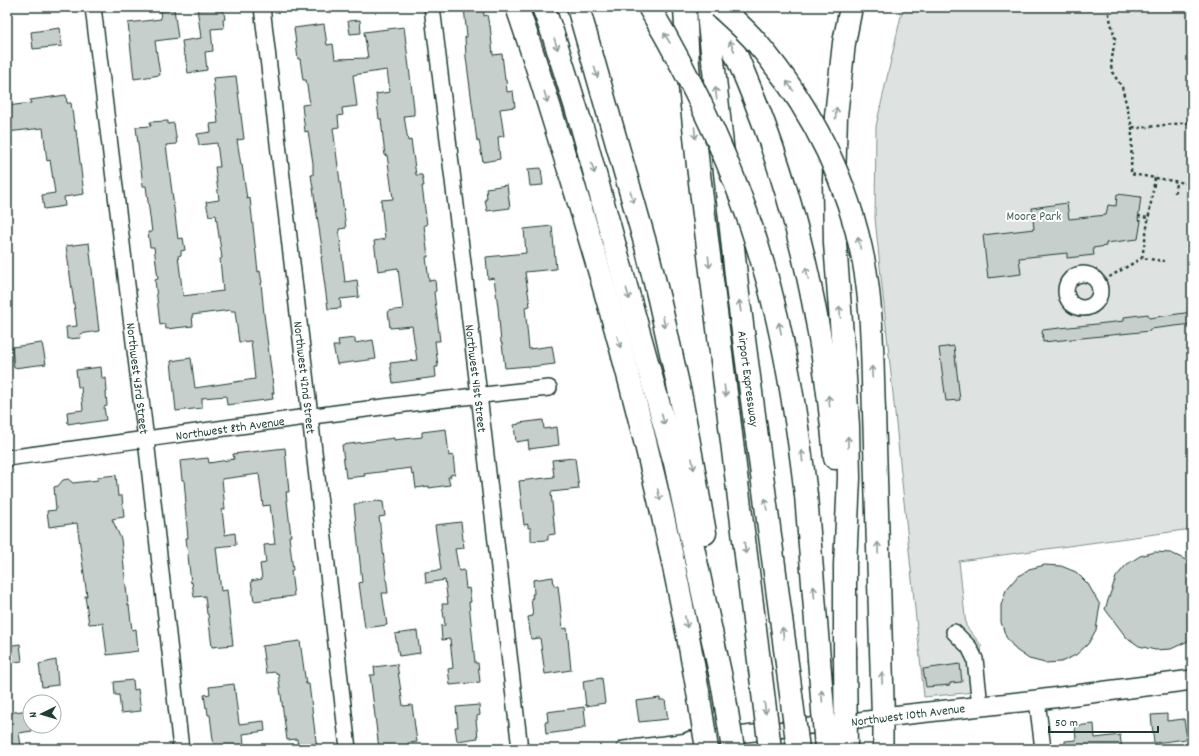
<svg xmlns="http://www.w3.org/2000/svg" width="1199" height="756" font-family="Dekko,sans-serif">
	<rect width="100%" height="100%" fill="#fff"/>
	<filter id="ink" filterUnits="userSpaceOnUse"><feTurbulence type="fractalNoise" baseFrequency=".025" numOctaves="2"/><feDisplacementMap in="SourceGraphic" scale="8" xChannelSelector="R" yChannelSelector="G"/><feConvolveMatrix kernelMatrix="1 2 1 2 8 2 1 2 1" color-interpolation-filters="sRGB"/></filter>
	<g filter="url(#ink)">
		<path fill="#dee3e2" stroke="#7e908b" d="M903,7H1192V529L959,561L966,626L981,645L985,691L924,697L875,218L876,126Z"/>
		<path fill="#c7cfcc" stroke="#1f3d34" d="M197,7H223L225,19L223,20L224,28L211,29L213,51L205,52L207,70L188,73L185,55H184L182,41L201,38Z
			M464,7H483L484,16L487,15L489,25H490L493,55L502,54L505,80H506L507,92L513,91L515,107L500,109L504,136L498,137L500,159L483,162L479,141H477L466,57L465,37H467Z
			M174,9L178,38L155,41L160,75L134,79L128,23L161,19L160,11Z
			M360,20L361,33L350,34L348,21Z
			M324,24L327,45L333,44L335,59L368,58L364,32L404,27L414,108V115L404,116L408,141L411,140L416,175H422L424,186H422L427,225H424L428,257H426L429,281L435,280L436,291L434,292L440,341H435L438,367H435L436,377L393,383L390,363L417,360L412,326L390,328L388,311L403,309L398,268L378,271L374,241L385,239L381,200L393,199L387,155L385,156L381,119H379L376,94L390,92L387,70L353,75L357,106L342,108L343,115L338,116L339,127L333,128L346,228L339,229L345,282L357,280L359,297L340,299L341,308L328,309L321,257H322V248L311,175H313V163L308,131L305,132L302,105L310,104L306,80H303L300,59H298L294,28Z
			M60,28L62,46L33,49L31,32Z
			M236,76L244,139L237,140L241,165H242L247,199L250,198L258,272L260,271L262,283H261L264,314L274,393H272L273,399L227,405L226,396L202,398V408L176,411L171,361L191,358L195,388L255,379L251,341L239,342L235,311H231V310L192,315L193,326L166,329L165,324L160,325L155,280L158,279L154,247H150L148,232H152L146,186H143L136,127L151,126L150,122L168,121V124L174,123L177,144L166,145L178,239L183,238L185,250L181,251V255L178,256L183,296L223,291L220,259L222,258L216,215L209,216L206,202L219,200L215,167H220L217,143L199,145L197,134L211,132L210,124L218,123L213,78Z
			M66,95L67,103H71L75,131L76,130L84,194L64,197L65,206L44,209L42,195L55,193L50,160L47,161L43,128L7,132V106L31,103L30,100Z
			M541,168L543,185L530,186L528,169Z
			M507,185L510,208L487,211L485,199H487L486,188Z
			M1117,194L1141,197L1138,220L1141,221L1138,239L1106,243V246L1093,248L1094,255L1067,258V253L1019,258L1021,274L988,278L983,235L1034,229L1032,208L1067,203L1069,219L1106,215L1108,205L1116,206Z
			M552,226L556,269L525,272L530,306L525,307L529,349L552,346L555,364L529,367V366L505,368L502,343H501L498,307L494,278L488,279L486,257L526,253L524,229Z
			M89,243L99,331L80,334L81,338L67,339L66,327L77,326L66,246Z
			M1192,312V324L1150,329V331L1043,342L1042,330L1124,321V317L1148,314L1149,318Z
			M355,338V343L373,340L376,359L337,364L333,346H339L338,340Z
			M42,343L46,364L14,368L12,347Z
			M954,346L960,400L946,401L939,348Z
			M101,367L102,379L106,378L107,392H106L107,406L104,407L106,420L80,424V422L68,424L67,412L83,410L81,387H78L76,370Z
			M543,420L544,429L557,427L559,445L529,449L528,440L516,442L514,425L519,424V423Z
			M446,429L449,456L453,455L455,474L450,475L451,477H448L450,485L429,488V486L416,488L414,474L412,475L411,468L364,474L365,476L346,478L342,445L394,438V440L422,437V432Z
			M285,448L289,492H286L291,536H289L293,570L291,571L294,596L254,601L251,581L262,579L260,564L266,563L264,545L275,544L270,505L263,506L259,474L222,479L225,509L222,510L225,535L235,533L236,545L216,547L221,591L227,590L233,645L212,647L208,614H207L205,596L194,597L192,582L191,583L186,538H188L185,504L186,503L184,480H182L180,461L208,458L209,463L234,459L233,454Z
			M575,458L579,489L551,492L555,534L548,535V540L531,541V528H528V524L524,525L519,481L554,477L552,460Z
			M116,475L118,496H122L124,517L112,519L121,539L128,605H129L132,630L136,629L138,651L107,655L103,623L89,624L85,596H87L77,523L49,527L47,511L56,510L54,487L58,486L63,480L68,479L73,483L98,480V477Z
			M377,501L383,502L385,516L379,517L388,593H382L387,625L365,628L359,583L362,582L354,504Z
			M461,522L464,548L455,549L459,571L464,570L466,589L469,588L471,602H469L475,663H478L480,682L450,685L448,669L453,668L450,639L442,640L441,626L445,625L442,604H448L445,580L426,583L425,572L441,570L435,525Z
			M1155,552L1171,553L1186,560L1192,565V637L1186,642L1171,649L1155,650L1139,646L1126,637L1105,609L1116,577L1126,565L1140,556Z
			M1045,565L1061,566L1076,572L1088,584L1100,605L1096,630L1088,644L1076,655L1061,662L1045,663L1029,659L1016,650L1006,637L1001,622V605L1006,590L1016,578L1029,569Z
			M553,577L554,586H558L563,629L567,628L571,670L545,674L540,638L531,639L528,617L533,616L531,598H533L532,594H534L533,580Z
			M417,631L420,653L399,656L395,634Z
			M300,641L306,684H309L317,749H298L297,739L287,740L278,673L276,674V672L266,673L262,646Z
			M20,644L22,661L7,663V646Z
			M56,660L58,685L42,687L39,664Z
			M397,664L403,706L412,705L417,742L408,743L409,749H379L370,675H375L374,667Z
			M960,664L962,682L950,683V685L926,687L923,669Z
			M602,678L605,703L586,706L583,681Z
			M133,680L134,690L138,689L141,711L121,713L119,695H115L114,682Z
			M234,684L239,724L264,721L265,731L243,734L244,745L214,748L210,715H208L207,707L206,708L204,695L210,694L209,687Z
			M660,698V700H665L668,719L639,722L636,701Z
			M479,705L480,715L477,716V720H476L478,738L457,741L455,727H458L456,707Z
			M584,707L586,727H582V729L546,734L545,722H548L547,712Z
			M29,710L30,726H31L32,731L19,733L21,746L7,747V713Z
			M1167,714V721L1184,719L1187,739L1154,743L1151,715Z
			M1094,724L1095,738L1120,735L1122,749H1065V741L1076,740L1075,726Z"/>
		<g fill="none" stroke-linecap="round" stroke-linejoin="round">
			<g stroke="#1f3d34" stroke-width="18">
				<g id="minor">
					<path id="s1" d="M93,7L146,440L181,749"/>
					<path id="s2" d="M262,7L310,416L348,749"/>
					<path id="s3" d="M432,7L479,395L520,749"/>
					<circle cx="1083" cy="291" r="17"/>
					<path id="s4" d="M7,458C188,434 368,406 549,388"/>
					<path d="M954,632L969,647L975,659L980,706"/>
					<path d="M1037,700L1043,749"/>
					<path d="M624,749L883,717"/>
				</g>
			</g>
			<g stroke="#1f3d34" stroke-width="22">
				<path id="major" d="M691,741L692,749
					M883,749V717L1037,700L1192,680"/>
			</g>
			<g stroke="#1f3d34" stroke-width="25">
				<g id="highway">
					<path d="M517,7C536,61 552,116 569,170C622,341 668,515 698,692"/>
					<path d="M543,7L554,37L582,127L675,463L723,687"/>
					<path d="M578,7L646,246L659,299L681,398L705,533"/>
					<path d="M685,7L688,66L698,166L760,669"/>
					<path id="s5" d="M708,7L709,23L738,294L788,671"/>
					<path d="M713,7C726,31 737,56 747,81C797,200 824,330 835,458"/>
					<path d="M874,411L883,717"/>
					<path d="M806,495L819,659"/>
					<path d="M845,656V565L849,478L848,426L844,362L835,243L834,180L836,116L844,43L851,7"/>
				</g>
			</g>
			<path stroke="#1f3d34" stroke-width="2.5" stroke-dasharray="3 3" stroke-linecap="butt" d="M1109,7V15L1115,38L1111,65L1112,72L1122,87L1132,127L1139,128L1192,122
				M1132,127L1131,174L1192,184
				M1155,178L1142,258L1164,261
				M1175,193L1176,182
				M1138,216L1148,218
				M1099,283L1142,258"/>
			<use href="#minor" stroke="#fff" stroke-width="15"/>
			<use href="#major" stroke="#fff" stroke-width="19"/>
			<use href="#highway" stroke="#fff" stroke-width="22"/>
			<g stroke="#1f3d34" stroke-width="25" stroke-linecap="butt">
				<path id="highway-bridge" d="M649,7C707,105 753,210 778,322C791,379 799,437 806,495
					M720,7C733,19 746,30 757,43C812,108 848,180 864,263C873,312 872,362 874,411
					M845,656L846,749
					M819,659L826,749
					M760,669L770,749
					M788,671L798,749
					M723,687L733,749
					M698,692L707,749"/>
			</g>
			<use href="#highway-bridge" stroke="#fff" stroke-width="22"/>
		</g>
		<defs><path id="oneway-shaft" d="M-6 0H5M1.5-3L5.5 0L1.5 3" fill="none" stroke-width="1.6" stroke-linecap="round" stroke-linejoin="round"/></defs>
		<g stroke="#8f9e9a">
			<use href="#oneway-shaft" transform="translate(667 38) rotate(-121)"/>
			<use href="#oneway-shaft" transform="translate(556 44) rotate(72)"/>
			<use href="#oneway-shaft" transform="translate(732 46) rotate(-115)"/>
			<use href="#oneway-shaft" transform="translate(596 72) rotate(74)"/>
			<use href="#oneway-shaft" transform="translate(790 86) rotate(-126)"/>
			<use href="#oneway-shaft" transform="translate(716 93) rotate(-96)"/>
			<use href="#oneway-shaft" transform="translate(546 97) rotate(73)"/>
			<use href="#oneway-shaft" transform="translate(836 113) rotate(-85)"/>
			<use href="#oneway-shaft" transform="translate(695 133) rotate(85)"/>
			<use href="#oneway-shaft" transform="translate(593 168) rotate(74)"/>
			<use href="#oneway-shaft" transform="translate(632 197) rotate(74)"/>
			<use href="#oneway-shaft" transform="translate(859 243) rotate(-103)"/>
			<use href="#oneway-shaft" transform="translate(709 262) rotate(83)"/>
			<use href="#oneway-shaft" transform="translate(807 273) rotate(-102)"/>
			<use href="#oneway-shaft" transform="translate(628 294) rotate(74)"/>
			<use href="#oneway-shaft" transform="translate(740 306) rotate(-98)"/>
			<use href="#oneway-shaft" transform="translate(840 312) rotate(-95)"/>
			<use href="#oneway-shaft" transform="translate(664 322) rotate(78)"/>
			<use href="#oneway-shaft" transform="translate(780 328) rotate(-102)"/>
			<use href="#oneway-shaft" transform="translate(619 342) rotate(75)"/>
			<use href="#oneway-shaft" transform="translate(872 372) rotate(-93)"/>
			<use href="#oneway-shaft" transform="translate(725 391) rotate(83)"/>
			<use href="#oneway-shaft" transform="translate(829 401) rotate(-97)"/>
			<use href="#oneway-shaft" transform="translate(663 419) rotate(75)"/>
			<use href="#oneway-shaft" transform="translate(848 442) rotate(-91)"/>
			<use href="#oneway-shaft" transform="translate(802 456) rotate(-97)"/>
			<use href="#oneway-shaft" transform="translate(693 464) rotate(80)"/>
			<use href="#oneway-shaft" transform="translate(659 495) rotate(77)"/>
			<use href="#oneway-shaft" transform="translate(766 504) rotate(-98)"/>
			<use href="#oneway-shaft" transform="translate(745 548) rotate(83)"/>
			<use href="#oneway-shaft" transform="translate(878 548) rotate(-92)"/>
			<use href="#oneway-shaft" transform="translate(814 592) rotate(-94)"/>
			<use href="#oneway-shaft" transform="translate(686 622) rotate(79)"/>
			<use href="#oneway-shaft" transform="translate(783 633) rotate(-98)"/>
			<use href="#oneway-shaft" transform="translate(882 678) rotate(-92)"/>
			<use href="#oneway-shaft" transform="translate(822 696) rotate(-94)"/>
			<use href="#oneway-shaft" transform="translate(765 708) rotate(83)"/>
		</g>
	</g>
	<g text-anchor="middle" stroke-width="4" stroke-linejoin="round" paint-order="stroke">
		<g font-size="13" fill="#455e57" stroke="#fff">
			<text x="1034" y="220">Moore Park</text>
		</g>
		<g font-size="13" fill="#1f3d34" stroke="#fff">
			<text dy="5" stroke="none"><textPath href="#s1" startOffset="374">Northwest 43rd Street</textPath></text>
			<text dy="5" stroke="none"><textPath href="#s2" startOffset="373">Northwest 42nd Street</textPath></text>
			<text dy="5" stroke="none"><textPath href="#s3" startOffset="374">Northwest 41st Street</textPath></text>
			<text dy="5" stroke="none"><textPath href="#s5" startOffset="374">Airport Expressway</textPath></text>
			<text dy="5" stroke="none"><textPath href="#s4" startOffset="225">Northwest 8th Avenue</textPath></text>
			<text transform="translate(908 714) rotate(-7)" y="5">Northwest 10th Avenue</text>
		</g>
	</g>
	<rect width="1199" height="756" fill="none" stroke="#fff" stroke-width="24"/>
	<rect x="12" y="12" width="1175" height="732" fill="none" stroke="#1f3d34" stroke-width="1.5" filter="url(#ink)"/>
	<g transform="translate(42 714) rotate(265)"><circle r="19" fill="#ffffff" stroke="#a5b1ae"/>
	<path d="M0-3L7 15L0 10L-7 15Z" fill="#1f3d34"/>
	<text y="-6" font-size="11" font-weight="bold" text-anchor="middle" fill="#1f3d34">N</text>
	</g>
	<path d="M1049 726v6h109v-6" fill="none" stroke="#1f3d34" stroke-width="2"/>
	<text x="1055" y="726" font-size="12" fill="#1f3d34" stroke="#ffffff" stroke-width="3" paint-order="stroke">50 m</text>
</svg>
